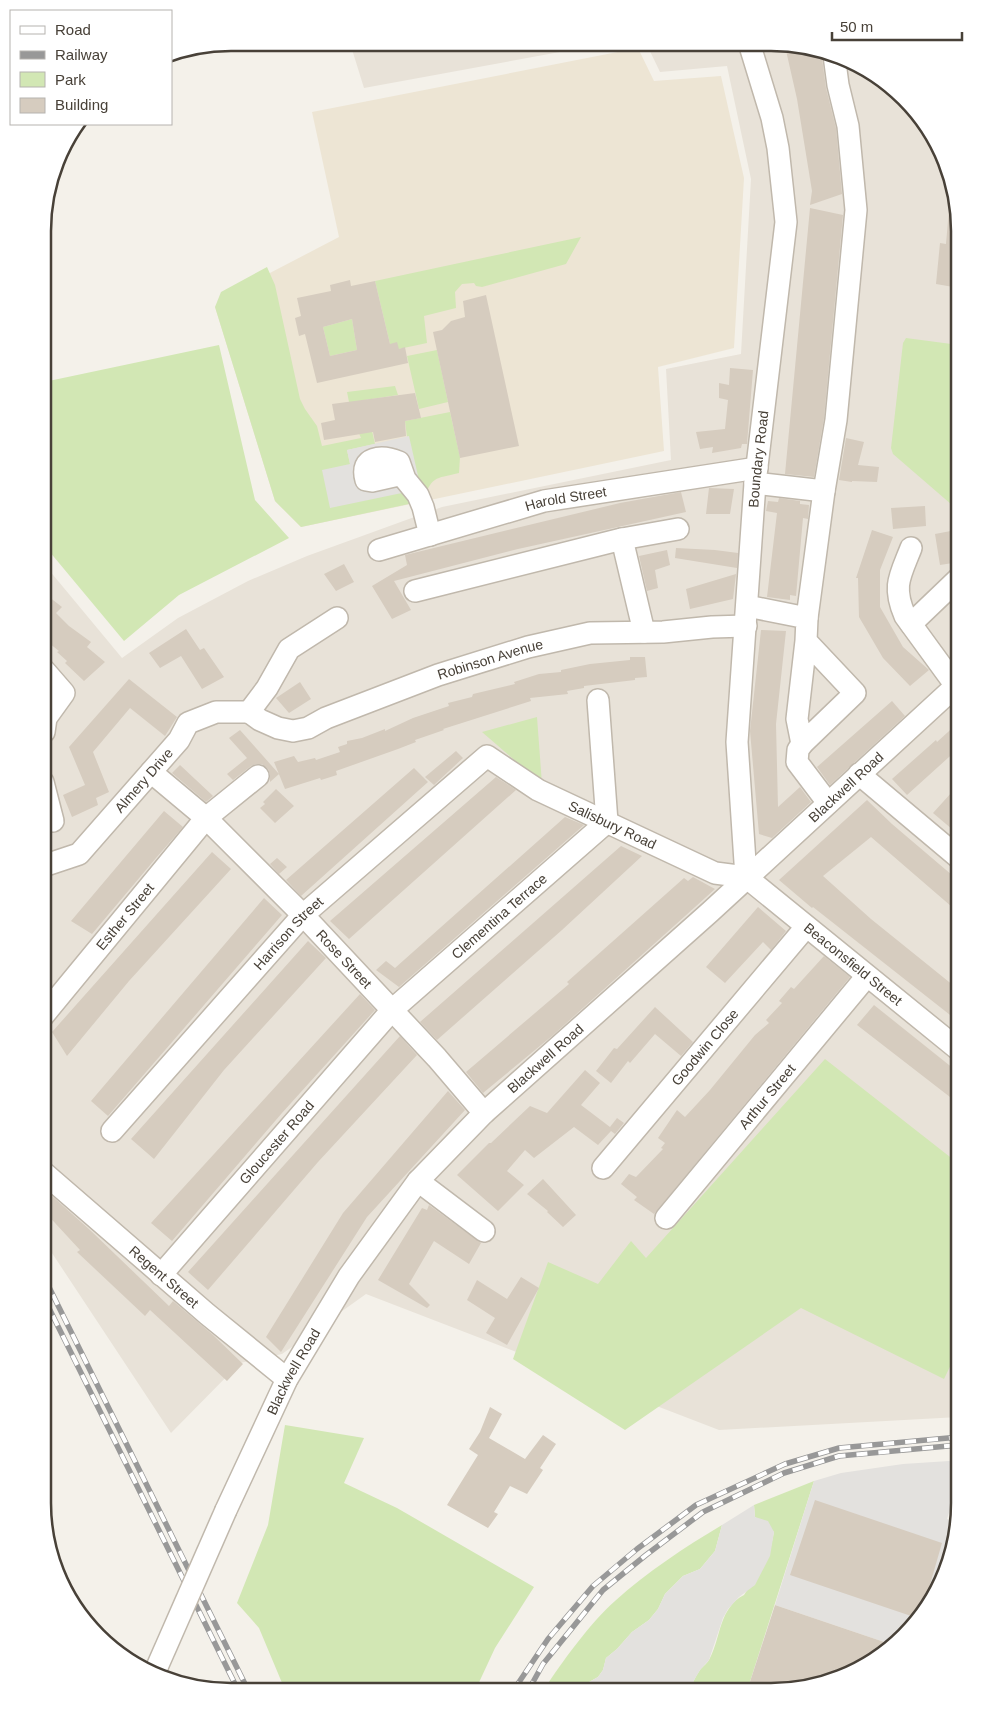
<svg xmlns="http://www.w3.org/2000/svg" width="1002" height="1734" font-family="Arial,sans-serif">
	<rect width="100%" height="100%" fill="#f4f1ea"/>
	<path fill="#e8e2d8" d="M350,43L598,45L364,88Z
		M647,45L807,46L854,62L895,89L928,126L949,170L959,231V1417L719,1430L366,1294L282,1354L240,1363L171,1433L46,1244L43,1237L44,564L122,658L178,618L248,581L307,556L442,507L671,460L666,369L741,354L751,179L727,66L660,72Z"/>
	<path fill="#ede5d4" d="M638,48L654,81L721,76L744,178L734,348L658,367L664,451L301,527L275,501L215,307L224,297L339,237L312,112Z"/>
	<path fill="#d2e7b4" d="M581,237L566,264L482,287L476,286L474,283L462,284L455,292L456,308L424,316L427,343L399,349L390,344L375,281Z
		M267,267L275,285L300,399L305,409L317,426L322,446L361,438L352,417L347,392L395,386L398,395L365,400L375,444L347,450L350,464L330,508L409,436L407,437L405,421L450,412L460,457L459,473C434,479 432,476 423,501L301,527L275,501L215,307L221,292Z
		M352,319L357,350L330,356L323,327Z
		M906,338L959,345V511L893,454L891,448L903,343Z
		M219,345L255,500L289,538L179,595L124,641L44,545V382Z
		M437,350L448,402L419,409L407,356Z
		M537,717L542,784L482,732Z
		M825,1059L959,1164V1348L944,1379L801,1308L625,1430L513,1359L548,1262L598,1284L631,1241L646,1258Z
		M285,1425L364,1438L344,1483L397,1508L534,1587L495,1648L475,1691L285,1690L259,1628L237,1603L268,1525Z
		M814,1481L747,1691H690C692,1684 695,1677 700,1670C703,1666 708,1663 710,1658C721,1637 719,1608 744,1595L769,1556L774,1532L755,1517L754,1505Z
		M722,1525L715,1551L700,1569L683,1576L665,1594L658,1609L649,1620L632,1632L617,1649L606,1658L603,1670L598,1677L573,1691H543C562,1662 590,1623 615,1601C647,1572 685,1547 722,1525Z"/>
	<path fill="#e3e1de" d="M409,436L421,489L330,508L322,470L350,464L347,450Z
		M949,1461L959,1465V1481L947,1519L957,1523L945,1575L920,1618L893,1645L775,1605L814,1481L841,1473L903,1464Z
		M754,1505L755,1517L768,1521L774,1532L770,1556L755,1585L739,1597L728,1609L723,1618L709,1660L700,1670L693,1682L690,1691H573L598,1677L603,1670L606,1658L617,1649L632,1632L649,1620L658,1609L665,1594L683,1576L700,1569L715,1551L722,1525Z"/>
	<path fill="#d6ccbf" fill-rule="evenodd" d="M785,46H807L821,51L826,88L836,128L842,194L810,205L812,191L797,99Z
		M810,208L843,215L824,418L814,477L785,474Z
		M949,209H956L960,231L959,288L936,284L940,243L946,244Z
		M350,280L351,286L375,281L390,344L397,342L399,349L405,347L408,363L317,383L305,334L299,336L295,318L301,316L297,298L331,291L330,285ZM352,319L357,350L330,356L323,327Z
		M486,295L519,446L460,458L433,332L442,330L451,321L465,317L463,301Z
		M730,368L753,370L747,444H742L741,448L712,453L713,447L700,449L696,432L725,429L728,400L719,398V383L729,385Z
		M415,393L421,418L405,421L406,436L375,442L373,432L324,440L321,423L335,420L332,404Z
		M846,438L864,442L858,465L879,467L877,482L852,481V482L839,480Z
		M709,488L734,489L730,514H706Z
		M681,492L686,512L518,549L394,581L411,610L392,619L372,586L407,565L405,555L620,503Z
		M779,498L800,501V504L809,505L808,519L803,518L796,596L790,595V600L767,597L777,513L766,511L768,501L778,502Z
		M925,506L926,526L893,529L891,508Z
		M872,530L893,537L880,570V607L903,647L929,670L910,686L883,658L859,617L858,578H856Z
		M956,530L959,545V562L940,565L935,534Z
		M676,548L715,550L738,553L737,568L675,558Z
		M667,550L670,565L655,570L658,588L647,591L639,556Z
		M344,564L354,582L336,591L324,574Z
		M736,574L733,599L690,609L686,589Z
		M44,593L62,607L56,613L69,626L91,642L87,647L105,662L84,681L65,663L67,661L57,652L59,651L44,639Z
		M186,629L200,650L204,648L224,677L202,689L181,656L160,668L149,653Z
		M761,630L786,631L776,724L778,807L800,787L811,802L772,838L759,834L750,731Z
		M630,657H645L647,677L635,678V680L584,686V688L567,691L568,694L530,698L531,701L443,729L444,730L415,740L416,742L398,749L336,771L337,775L321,780L320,778L285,789L274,762L294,756L298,762L315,758L316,760L340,752L338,747L347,744V741L362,738L385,729V731L413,718L449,706L448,703L472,697L473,694L515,684L514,682L539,674L561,672V670L590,664L630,660Z
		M129,679L177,717L165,736L130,708L93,752L109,792L96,798L98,805L72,817L63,795L85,785L69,747Z
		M300,682L311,699L289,713L276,698Z
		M892,701L905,716L830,785L817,767Z
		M959,722V748L907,795L892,779L936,740L937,742Z
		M240,730L279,774L270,782V774L268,769L262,764H256L251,766L233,780L227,774L247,758L229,738Z
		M456,751L463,758L434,785L425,777Z
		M180,765L211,794L213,796L206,802L172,773Z
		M414,768L428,782L301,896L286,880Z
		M496,777L516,790L349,939L330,921Z
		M276,789L294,806L275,823L260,808L265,804L263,802Z
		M952,792L959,799V835L933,813Z
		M867,800L892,824L959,881V913L871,837L823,876L871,919L959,990V1022L813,907L812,908L779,880Z
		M164,811L183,827L156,858L92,934L71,921Z
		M565,817L584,825L399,987L376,970L386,961L395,968Z
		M621,846L642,856L562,930L437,1040L420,1022Z
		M212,852L231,869L129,981L67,1056L52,1032Z
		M277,858L287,867L279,874L270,864Z
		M693,877L715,889L552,1036L483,1093L466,1072L569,984L567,982L684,878L688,881Z
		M264,898L282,915L108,1116L91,1101Z
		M758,907L786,931L771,950L763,942L725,983L706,967Z
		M308,941L326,958L224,1070L154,1159L131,1139Z
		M824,956L850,977L654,1214L634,1200L637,1197L621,1184L629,1174L636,1177L663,1149L661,1148L665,1143L658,1138L677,1110L685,1117L710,1090L755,1035L769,1023L766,1020L782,1003L779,1001L791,987L794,989Z
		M360,994L375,1010L282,1113L172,1241L151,1223Z
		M874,1005L959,1073V1104L857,1025Z
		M655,1007L693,1042L681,1056L655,1034L630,1063L628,1061L611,1083L596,1071L614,1048L617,1049Z
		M400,1036L417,1055L318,1162L208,1290L188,1272Z
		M585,1070L600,1083L581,1105L610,1127L617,1118L624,1123L615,1134L611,1131L598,1145L574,1127L534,1158L525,1150L507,1171L524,1185L498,1211L457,1175L489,1143H491L530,1106L547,1113Z
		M448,1091L465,1110L367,1217L281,1352L266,1337L343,1213Z
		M543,1179L576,1215L563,1227L547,1212L548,1211L527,1194Z
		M43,1188L90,1230L169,1306L173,1301L213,1335L243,1364L227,1381L150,1310L145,1316L77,1252L80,1250L43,1210Z
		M429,1205L481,1243L469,1264L434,1241L409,1284L430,1305L427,1308L378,1280L422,1208L427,1210Z
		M521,1277L539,1288L507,1345L486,1333L495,1318L467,1300L477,1280L507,1299Z
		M490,1407L502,1414L489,1438L525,1459L543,1435L556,1444L540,1468L543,1470L527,1494L510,1486L494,1512L498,1514L488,1528L447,1505L478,1455L469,1449L480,1432Z
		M815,1500L942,1543L920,1619L790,1575Z
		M775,1605L893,1645L885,1653L832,1681L771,1692L747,1691Z"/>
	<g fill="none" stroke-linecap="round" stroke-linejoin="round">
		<g stroke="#c0b8ac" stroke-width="24">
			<g id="minor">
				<path d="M403,474L372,481L366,480C359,456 382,455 399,462L405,479L418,495L423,507L430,535"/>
				<path d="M755,483L824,491"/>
				<path d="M622,539L644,632"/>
				<path d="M911,548C900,576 892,586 905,616L956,686"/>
				<path id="s1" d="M379,550L544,501L757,468"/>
				<path d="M415,591L622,539L678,529"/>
				<path d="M747,606L807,618L806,641L855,693L802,744L797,719L806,641"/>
				<path d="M807,618L824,491L836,420L856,210L848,126L838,85L834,55"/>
				<path d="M911,624L959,578"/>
				<path d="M44,670L64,693L46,718L44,732"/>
				<path id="s2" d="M249,712L260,720L278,728L293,731L308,728L326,718L438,675L528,647L590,633L663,632L712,627L746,626"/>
				<path d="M249,712L267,688L289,649L337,618"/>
				<path d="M802,744L798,750L797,762L828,803"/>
				<path id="s3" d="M151,772L206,818L303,915L437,1058L484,1113"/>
				<path d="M859,774L959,858"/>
				<path d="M43,782L53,821"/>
				<path id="s4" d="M43,866L79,854L179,740L188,723L216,712H249"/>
				<path id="s5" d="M746,877L737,742L755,483L786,222L778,148L772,118L750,46"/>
				<path id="s6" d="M746,877L959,1050"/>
				<path id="s7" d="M43,1016L206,818L258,776"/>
				<path id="s8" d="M112,1131L303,915L487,756L538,790L715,873L746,877"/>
				<path id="s9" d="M603,1168L806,927"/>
				<path id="s10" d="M43,1172L207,1314L287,1379"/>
				<path d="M418,1181L484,1231"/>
				<path id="s11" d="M666,1218L867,976"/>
				<path id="s12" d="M161,1275L392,1010L607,822L598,700"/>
				<path id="s13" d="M226,1510L287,1379L349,1276L418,1181L484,1113L710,912L959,683"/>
			</g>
		</g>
		<use href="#minor" stroke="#fff" stroke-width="21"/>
		<g stroke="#989898" stroke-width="5.5">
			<path id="rail" d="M43,1275L248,1690
				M43,1296L238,1690
				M513,1691L548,1639L593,1586L637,1549L696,1505L785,1464L839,1448L959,1437
				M528,1691L543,1664L603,1590L646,1555L703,1512L784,1473L839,1456L959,1445"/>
		</g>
		<use href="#rail" stroke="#fff" stroke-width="4" stroke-dasharray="11" stroke-linecap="butt"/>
		<g stroke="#c0b8ac" stroke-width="24" stroke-linecap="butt">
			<path id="minor-bridge" d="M154,1674L226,1510"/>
		</g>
		<use href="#minor-bridge" stroke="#fff" stroke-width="21"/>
	</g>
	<g text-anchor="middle" stroke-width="4" stroke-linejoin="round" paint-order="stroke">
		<g font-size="14" fill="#484138" stroke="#fff">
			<text dy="5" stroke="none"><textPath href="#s5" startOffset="419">Boundary Road</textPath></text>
			<text dy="5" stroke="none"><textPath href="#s1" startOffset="194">Harold Street</textPath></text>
			<text dy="5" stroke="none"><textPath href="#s2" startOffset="259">Robinson Avenue</textPath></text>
			<text dy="5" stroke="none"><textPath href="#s4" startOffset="136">Almery Drive</textPath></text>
			<text dy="5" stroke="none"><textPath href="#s13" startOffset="964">Blackwell Road</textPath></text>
			<text dy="5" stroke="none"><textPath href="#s8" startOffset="675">Salisbury Road</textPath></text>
			<text dy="5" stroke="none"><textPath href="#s12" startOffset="494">Clementina Terrace</textPath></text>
			<text dy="5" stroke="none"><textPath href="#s7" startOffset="129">Esther Street</textPath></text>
			<text dy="5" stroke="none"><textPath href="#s8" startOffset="265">Harrison Street</textPath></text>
			<text dy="5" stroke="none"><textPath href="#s3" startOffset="269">Rose Street</textPath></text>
			<text dy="5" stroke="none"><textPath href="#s6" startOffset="138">Beaconsfield Street</textPath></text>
			<text dy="5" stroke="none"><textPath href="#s9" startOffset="158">Goodwin Close</textPath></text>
			<text dy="5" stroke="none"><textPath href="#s13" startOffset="559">Blackwell Road</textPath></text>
			<text dy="5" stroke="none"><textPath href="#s11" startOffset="158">Arthur Street</textPath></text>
			<text dy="5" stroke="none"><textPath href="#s12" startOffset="176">Gloucester Road</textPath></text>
			<text dy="5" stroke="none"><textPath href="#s10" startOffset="160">Regent Street</textPath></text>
			<text dy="5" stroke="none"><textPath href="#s13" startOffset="154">Blackwell Road</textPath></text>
		</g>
	</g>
	<path d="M0 0H1002V1734H0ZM231 51H771A180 180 0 0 1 951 231V1503A180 180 0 0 1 771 1683H231A180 180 0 0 1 51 1503V231A180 180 0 0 1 231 51Z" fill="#fff" fill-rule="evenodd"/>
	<path fill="none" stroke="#484138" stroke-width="2.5" d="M231 51H771A180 180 0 0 1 951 231V1503A180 180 0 0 1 771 1683H231A180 180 0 0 1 51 1503V231A180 180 0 0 1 231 51Z"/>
	<rect x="10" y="10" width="162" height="115" fill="#ffffff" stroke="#b6b3af"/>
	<rect x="20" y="26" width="25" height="8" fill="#ffffff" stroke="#b6b3af"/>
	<text x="55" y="35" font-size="15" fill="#484138">Road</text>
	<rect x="20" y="51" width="25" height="8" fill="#989898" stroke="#b6b3af"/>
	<text x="55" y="60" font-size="15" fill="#484138">Railway</text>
	<rect x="20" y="72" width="25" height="15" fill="#d2e7b4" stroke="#b6b3af"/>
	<text x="55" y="85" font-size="15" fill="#484138">Park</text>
	<rect x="20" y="98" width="25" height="15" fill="#d6ccbf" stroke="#b6b3af"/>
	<text x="55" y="110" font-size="15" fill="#484138">Building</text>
	<path d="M832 32v8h130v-8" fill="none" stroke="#484138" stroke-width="2.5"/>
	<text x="840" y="32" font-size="15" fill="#484138" stroke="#ffffff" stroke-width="4" paint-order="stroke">50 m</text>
</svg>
